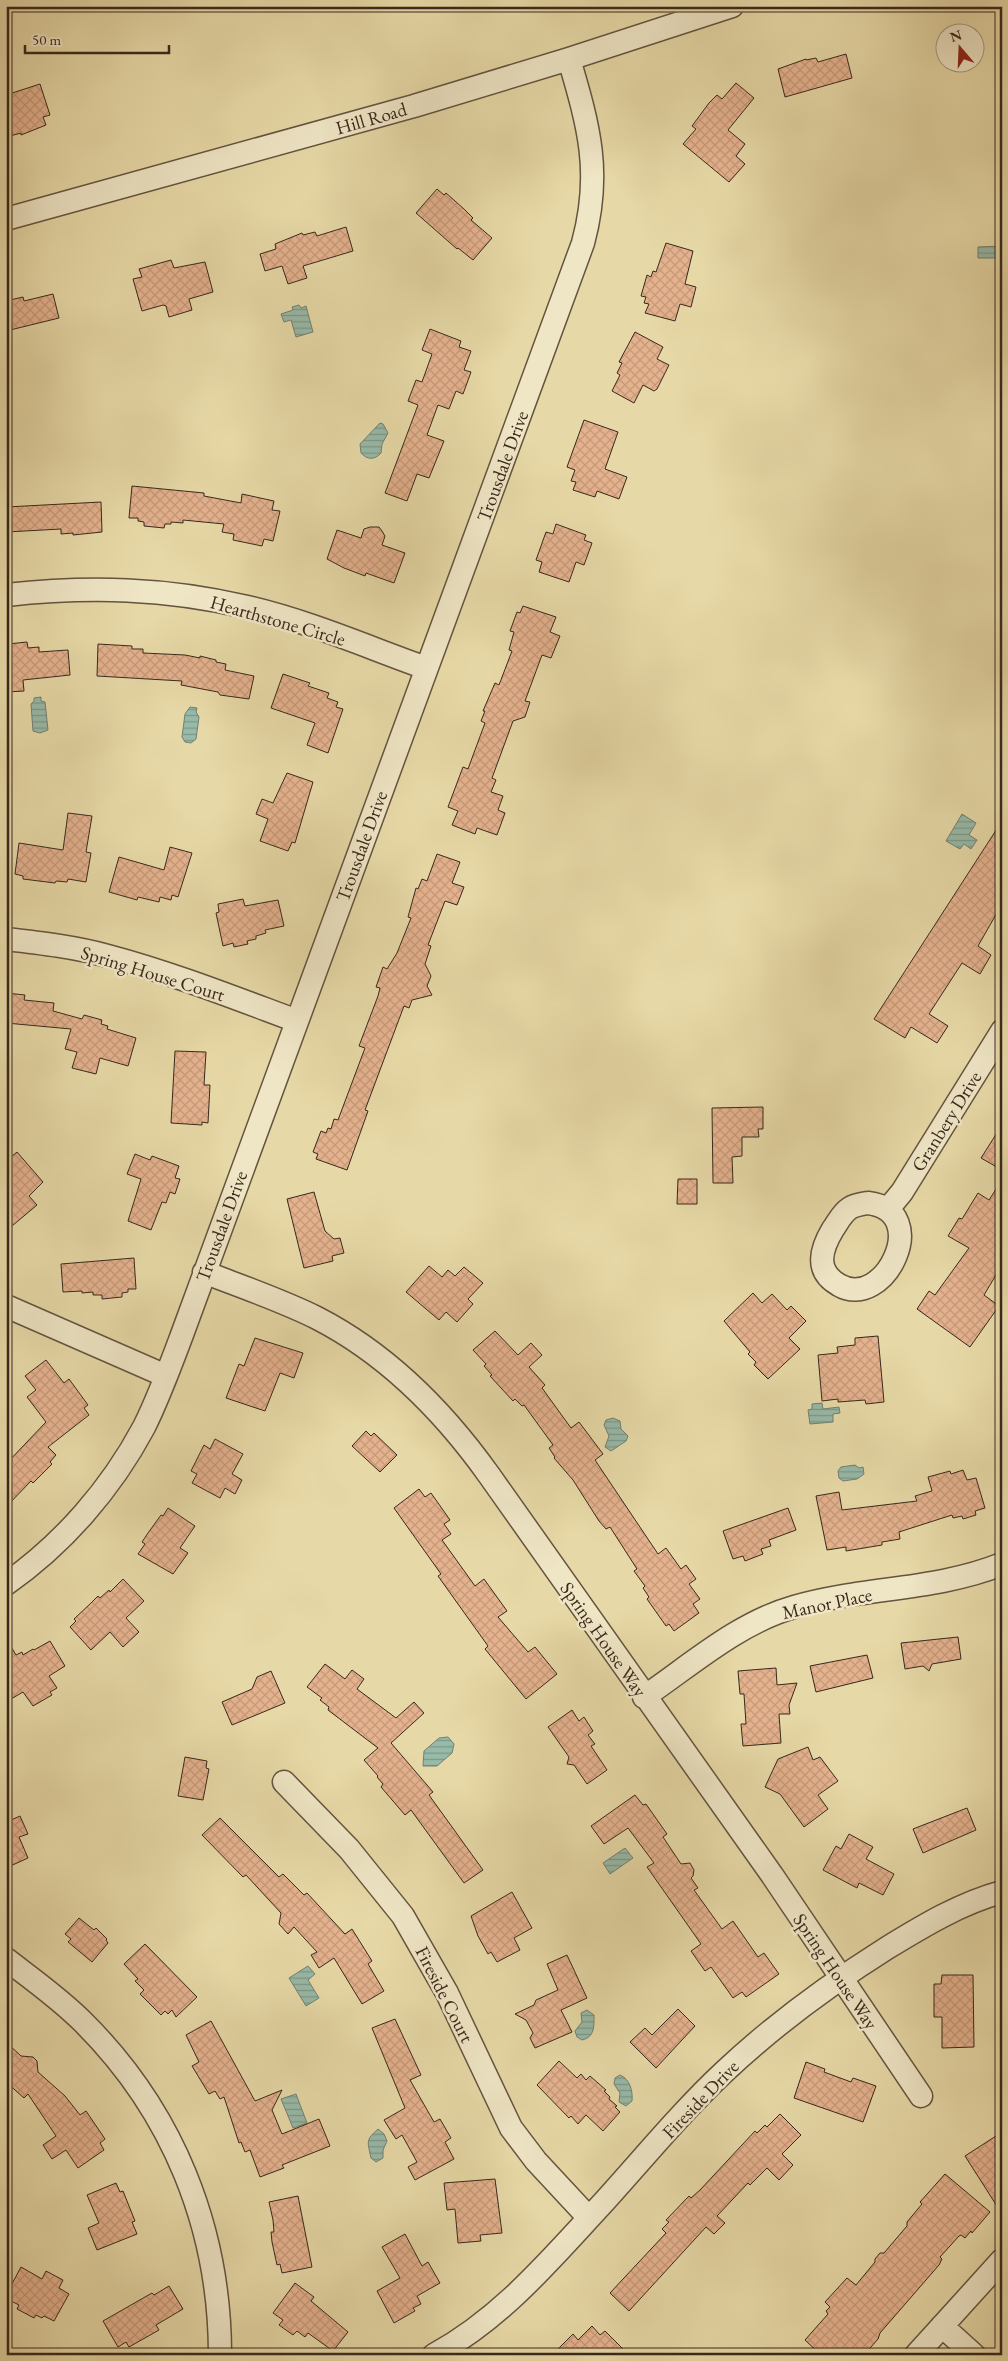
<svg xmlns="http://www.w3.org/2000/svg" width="1008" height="2361" font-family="'EB Garamond',serif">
	<defs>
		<pattern id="water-rules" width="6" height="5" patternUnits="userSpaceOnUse" patternTransform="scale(1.25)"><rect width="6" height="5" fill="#97baa9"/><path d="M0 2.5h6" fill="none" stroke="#7c9789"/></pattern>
		<pattern id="building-cross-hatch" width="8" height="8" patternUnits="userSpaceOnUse" patternTransform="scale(1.25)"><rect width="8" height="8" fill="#e5b28e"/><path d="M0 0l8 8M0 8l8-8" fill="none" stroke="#c5997a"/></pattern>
	</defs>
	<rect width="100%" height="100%" fill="#e7d9a7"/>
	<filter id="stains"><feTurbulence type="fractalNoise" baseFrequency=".004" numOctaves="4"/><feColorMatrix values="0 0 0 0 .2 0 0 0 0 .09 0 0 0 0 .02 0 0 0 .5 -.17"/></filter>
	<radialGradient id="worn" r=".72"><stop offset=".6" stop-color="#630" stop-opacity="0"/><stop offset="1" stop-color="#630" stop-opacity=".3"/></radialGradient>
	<path fill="url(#water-rules)" stroke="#718071" d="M1001,246V258H978V247Z
		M299,305L301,308L306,306L313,332L296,337L291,320L284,322L281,314L293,310L292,307Z
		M380,423L383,424L388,433L382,444L381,453C375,460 367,460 361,453L360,444Z
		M41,697V701L45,702L48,730L40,733L33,731L31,704L34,701V698Z
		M190,707L197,708L196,712L199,717L196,739L191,743L185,742L182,737L185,714Z
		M962,814L976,823L969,835L977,840L971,849L964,844L960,849L946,841Z
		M822,1403L823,1409L839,1407L840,1413L833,1414V1422L810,1424L808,1410L812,1409V1404Z
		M613,1418L620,1421L621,1429L628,1436L626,1441L611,1451L605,1447L609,1436L604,1425L606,1420Z
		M855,1465L859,1468L863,1467L864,1474L857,1479L843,1481L839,1478L838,1471L841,1467Z
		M448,1737L454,1744L452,1753L437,1766H423L424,1751L439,1738Z
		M625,1848L633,1858L610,1874L603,1863Z
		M308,1966L315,1974L308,1980L319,1998L306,2006L289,1978Z
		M587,2010L594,2015C594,2026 595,2037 582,2040L577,2037L575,2031L582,2022L581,2013Z
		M620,2075C630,2079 633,2091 632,2101L626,2106L619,2102L620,2093L614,2084L615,2078Z
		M296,2094L307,2123L293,2128L281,2099Z
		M378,2129L384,2134L387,2141L383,2150V2158L376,2162L371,2158C367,2140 366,2140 378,2129Z"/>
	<path fill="url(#building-cross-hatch)" stroke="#39281c" d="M846,54L852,78L785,97L778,69L806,59V60L816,58L818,62Z
		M736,83L754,98L728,130L745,144L736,156L745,164L729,182L683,144L696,129L692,126L709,103L717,95L722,99Z
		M40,84L50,115L43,117L46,125L21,135V133L10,136L6,124V95Z
		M437,189L444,195L446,193L464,209L473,218L471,220L492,238L473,260L458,248L457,249L416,213Z
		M346,227L353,251L303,266L307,278L288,284L282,266L265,271L260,254L276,249L275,244L302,233L303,235L315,232L317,236Z
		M666,243L693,251L685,284L696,287L691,307L680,304L675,321L645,313L649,304L644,303L646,297L641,296L647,275L651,277L653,271L656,272Z
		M171,260L174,268L205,262L213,292L189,299L192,310L169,317L166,306L163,305L142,311L133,279L142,277L139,269Z
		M53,294L59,318L6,331V301L23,297L24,301Z
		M430,329L461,341L459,347L471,351L464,370L471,372L463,394L456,391L449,409L438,405L427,435L444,441L429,478L417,474L407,501L385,493L418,405L408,401L416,380L422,382L432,354L422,350Z
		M635,332L663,347L657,359L669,365L657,389L654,391L643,385L634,403L612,391L620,375L617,373L622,363L619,362Z
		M584,420L618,432L605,469L627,477L619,499L597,491L595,497L573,490L576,482L571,481L575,470L567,467Z
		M132,486L204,493V496L241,503L242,494L274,501L272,510L280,511L273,541L264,539L262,546L233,540L234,534L222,532L224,524L183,520V523L171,522V524H165L164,528L144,526V522L138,521V518H129Z
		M101,502L102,532L73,535V533L61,534V529L6,532V507Z
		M556,524L586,535L584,540L592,543L584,565L576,562L569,582L539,572L542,562L536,560L546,532L553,534Z
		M370,527H379L382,531L385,536L382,545L405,553L394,583L366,573L365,576L344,568L327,559L337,530L361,538L364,529Z
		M523,606L556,617L550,632L560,636L551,658L542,655L525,701L530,702L525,717L513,721L492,778L496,780L491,792L503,796L498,810L505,813L497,835L477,828L475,834L452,825L458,811L448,807L463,767L468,769L485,723L481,721L485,711H483L495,683L499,685L512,651L509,650L514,632L510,631L517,612L520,613Z
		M27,642L28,648L39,647V652L68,650L70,675L23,680L24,691L6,692V650H9L8,644Z
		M98,644L132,646V649H143V653L185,655L200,658V656L216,660V662L226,664L225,670L254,676L249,699L220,695L218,692L181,685L182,681L97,676Z
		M283,674L310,683L308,686L329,693L327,698L338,702L336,707L343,709L328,753L307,745L315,723L271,708Z
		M287,773L313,782L295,843L292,842L288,851L260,841L268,819L256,814L262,799L273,803Z
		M68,813L92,816L86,852L91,853L86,882L68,879L67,882L56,881L55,883L23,879V876L15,874L19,843L63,850Z
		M1002,821V904L978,946L991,955L980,974L962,963L929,1014L948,1026L937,1043L911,1027L905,1038L874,1019Z
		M170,847L192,853L178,897L172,895L171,900L160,897L159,902L138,897L137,900L109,892L119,857L164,870Z
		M437,854L460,862L452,883L464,887L457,905L445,901L428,945L431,946L425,964L431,976L427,986L432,995L412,1000L409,1008L404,1006L365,1110L368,1111L347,1170L316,1159L318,1154L313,1152L321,1131L326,1133L328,1128L331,1129L334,1119L338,1120L365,1048L359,1046L378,996L380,988L376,987L383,967L387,969L397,953L411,918L408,917L416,888L418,889L422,879L427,881Z
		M243,899L245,906L278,900L284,926L265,930L266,933L256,936V939L247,941L248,944L234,947L233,943L223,946L216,913L219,912L218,904Z
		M6,993L25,995L24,1000L54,1003L53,1011L82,1019L84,1015L102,1020L101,1024L108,1026L107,1029L136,1038L128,1066L100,1058L96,1074L72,1068L77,1052L65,1049L71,1029L6,1023Z
		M175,1051L206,1052L204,1085H210L208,1123L202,1122V1125L171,1123Z
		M763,1107V1129H758L759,1137H742V1156L732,1157L733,1183H713L712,1108Z
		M1002,1125V1170L981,1158Z
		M17,1152L43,1182L29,1196L37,1205L6,1231V1161Z
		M135,1154L150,1160L152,1156L179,1166L175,1178L180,1179L175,1194L170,1192L166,1203L162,1202L151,1230L128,1221L141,1179L127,1174Z
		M678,1179H697V1204H677Z
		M1002,1180V1265L984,1295L999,1306L970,1347L917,1309L929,1291L935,1295L969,1248L948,1236L959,1218L962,1219L978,1193L989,1200Z
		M314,1192L325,1231L334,1239L340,1238L344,1253L332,1256L333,1261L304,1268L287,1199Z
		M134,1258L136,1289H128V1292L122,1293V1297L102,1299V1295H93V1292L82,1293V1291L63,1292L61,1264Z
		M429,1266L442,1277L448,1270L455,1276L464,1267L483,1283L468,1299L473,1304L457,1322L446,1312L439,1320L406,1292Z
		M753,1293L762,1303L772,1294L787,1310L791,1306L806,1321L789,1338L800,1349L768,1379L754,1365L756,1362L748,1354L750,1352L724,1321Z
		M495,1331L518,1355L531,1343L542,1355L529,1367L545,1385L542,1388L571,1428L579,1422L603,1454L595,1460L658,1554L666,1548L681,1569L686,1565L696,1579L689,1584L700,1599L693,1604L699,1613L674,1631L669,1624L666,1626L647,1599L649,1597L643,1588L645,1586L634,1571L637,1569L610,1527L606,1529L599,1521L573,1480L554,1458L555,1457L549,1448L553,1445L524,1405L522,1406L515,1399L513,1401L490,1376L492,1375L484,1366L486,1364L473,1350Z
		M878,1336L884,1402L866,1404L865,1400L838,1402V1399L822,1401L818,1355L838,1353L837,1347L855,1345V1338Z
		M255,1338L303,1353L294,1378L280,1373L265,1411L226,1398L239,1364L244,1366Z
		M46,1360L64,1383L69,1379L88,1405L84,1408L89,1415L48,1447L56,1455L50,1462L52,1464L33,1483L31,1481L6,1507V1464L46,1422L27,1397L36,1390L25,1376Z
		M366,1431L371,1436L374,1433L397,1455L380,1472L352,1446Z
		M215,1439L243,1454L232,1474L242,1480L235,1494L225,1488L220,1498L192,1483L197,1474L191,1471L204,1445L210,1449Z
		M963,1470L967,1480L976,1478L985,1508L975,1511L976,1515L963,1519L962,1516L953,1518L952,1515L899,1532L900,1539L882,1542V1545L846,1551V1547L827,1550L816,1496L839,1492L842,1510L917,1501L915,1496L932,1491L928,1477L950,1471L951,1474Z
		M419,1489L425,1497L431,1493L450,1520L444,1524L451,1534L442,1540L475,1586L484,1579L507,1611L498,1617L528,1652L535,1647L557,1674L526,1699L485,1649L488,1646L438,1576L441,1574L394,1508Z
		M168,1508L195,1526L180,1548L188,1553L173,1574L138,1554L145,1544L142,1542L148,1533L161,1515L163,1516Z
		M788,1508L796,1530L769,1540L771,1546L761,1549L763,1554L745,1561L743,1556L733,1559L723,1531Z
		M123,1579L144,1601L126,1618L139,1632L123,1647L110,1632L91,1650L70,1627L76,1621L74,1619L91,1603L98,1596L100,1598L109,1590L110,1592Z
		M958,1637L961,1659L932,1664L929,1671L923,1666L905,1669L901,1643Z
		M6,1638L16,1655L22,1652L23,1655L33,1649L34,1650L50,1641L65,1666L49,1676L57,1688L50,1692L52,1695L33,1706L23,1692L6,1702Z
		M867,1655L873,1678L816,1692L810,1666Z
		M325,1664L345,1679L352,1670L364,1679L357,1689L396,1718L414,1702L424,1713L391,1743L433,1792L429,1795L483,1870L464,1883L411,1810L405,1815L381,1787L383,1784L377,1777L378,1776L364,1760L378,1748L328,1710L329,1707L320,1700L322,1698L307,1687Z
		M776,1668L777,1685L797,1683L789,1705L790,1714H779L781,1743L743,1746L741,1724H746L744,1694H740L738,1671Z
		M271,1671L285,1703L232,1725L222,1702L252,1689L257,1677Z
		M572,1710L579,1721L584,1717L593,1731L588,1735L595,1744L591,1746L607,1770L587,1784L574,1765L567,1764L569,1757L548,1727Z
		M808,1747L813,1760L820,1757L838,1781L818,1795L828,1809L804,1827L780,1794L765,1787L778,1759Z
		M185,1757L207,1761L206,1768L209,1769L203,1800L178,1796Z
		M635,1795L643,1805L646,1804L667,1834L663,1837L681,1864L690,1863L694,1870L693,1876L691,1878L698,1888L694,1890L722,1929L733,1921L758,1957L764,1953L779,1974L746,1997L742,1992L733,1998L711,1967L705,1971L691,1951L701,1944L647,1867L654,1863L628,1828L604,1844L591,1826Z
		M967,1808L976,1830L923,1853L913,1829Z
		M6,1810L11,1820L20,1816L28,1834L19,1837L28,1858L6,1868Z
		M220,1818L279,1877L283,1874L304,1895L307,1893L345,1934L352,1929L372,1961L368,1964L384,1991L362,2004L334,1958L319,1968L311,1955L317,1952L294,1927L288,1934L279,1924L281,1913L246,1875L243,1877L202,1835Z
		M849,1834L873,1847L866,1859L894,1874L883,1895L859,1883L857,1888L823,1870L836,1846L841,1849Z
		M512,1892L532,1928L514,1938L520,1950L497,1962L491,1952L488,1954L478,1936L471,1916Z
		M79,1918L94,1930L96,1928L107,1939L106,1940L108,1943L92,1962L68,1942L71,1939L65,1934Z
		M145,1944L197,1997L176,2017L172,2010L168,2014L165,2011L161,2015L140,1994L144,1990L135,1981L138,1979L124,1964Z
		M567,1955L587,1998L561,2010L572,2032L535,2048L530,2038L533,2033L526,2020L515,2014L534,2005L536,2000L558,1990L547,1964Z
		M942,1975H973L974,2047L942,2048V2017H934V1984H941Z
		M678,2009L695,2026L656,2068L630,2042L645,2028L652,2035Z
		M395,2019L421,2075L410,2080L434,2122L440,2119L451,2138L445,2142L454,2159L415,2180L408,2167L417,2162L402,2135L396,2139L384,2120L405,2108L372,2028Z
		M211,2021L255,2101L282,2090L272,2110L282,2134L319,2119L330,2146L282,2165L284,2168L260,2177L250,2150L245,2152L241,2142L239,2143L224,2097L220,2099L215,2091L209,2094L192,2066L199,2062L186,2035Z
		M6,2042L21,2056L33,2057L37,2061L38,2072L65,2096L80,2115L86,2111L105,2139L100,2143L104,2150L78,2168L66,2150L52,2159L43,2145L56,2136L28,2094L24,2098L6,2082Z
		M559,2061L577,2078L581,2074L586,2080L590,2076L606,2090L604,2091L610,2097L609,2099L617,2106L615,2107L620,2112L603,2131L586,2115L578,2124L571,2116L569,2118L537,2085Z
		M806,2062L825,2069L824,2072L851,2082L853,2078L876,2086L863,2122L794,2098Z
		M780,2114L801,2135L782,2154L793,2165L779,2180L767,2168L750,2185L748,2183L717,2216L725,2223L714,2234L706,2227L629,2311L610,2293L666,2233L662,2229L669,2222L666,2220L689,2196L691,2198L700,2190L755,2131L757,2133L765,2125L767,2127Z
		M996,2136L1002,2145V2214L965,2156Z
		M945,2174L990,2212L972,2233L971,2231L965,2238L961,2235L959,2236L940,2257L942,2259L939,2265L880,2333L878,2339L864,2355H821L805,2340L828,2314L826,2311L830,2307L825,2302L847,2278L856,2285L875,2262V2259L880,2253H884L907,2226V2222L922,2204L920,2202Z
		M495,2179L502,2233L480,2235L481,2241L458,2243L455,2209L447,2210L444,2183Z
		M116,2183L120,2192L123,2191L135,2221L132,2222L137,2234L97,2250L88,2228L99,2223L87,2195Z
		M298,2196L312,2267L282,2273L280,2264L277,2265L272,2242L271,2232H274L273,2220L269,2202Z
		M405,2234L422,2266L428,2262L440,2283L417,2296L421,2304L413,2308L415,2311L394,2323L377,2291L400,2278L382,2247Z
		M21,2267L42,2279L46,2271L63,2280L59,2288L69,2294L54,2321L44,2316L42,2318L36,2315L34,2318L17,2309L19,2305L11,2301L12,2298L6,2295Z
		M295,2283L314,2297L311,2301L348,2332L333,2351L308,2333L305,2337L297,2331L293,2335L279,2325L283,2320L273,2313Z
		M169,2286L183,2309L156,2325L159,2330L129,2347L126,2342L118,2347L103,2321L152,2293L154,2295Z
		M592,2326L600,2335L605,2331L629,2355H552L573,2334L578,2340Z"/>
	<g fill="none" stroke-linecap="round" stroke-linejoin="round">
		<g stroke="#64543f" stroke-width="25">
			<path id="minor" d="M6,219L414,106L569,59L732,6
				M6,595C90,586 165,588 247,607C308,621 367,647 426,668
				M6,939C41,943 75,947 108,956C172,973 235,998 297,1021
				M868,1203C934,1211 884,1312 839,1285C814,1271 821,1249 833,1229C838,1222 842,1213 850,1208C855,1205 862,1204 868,1203Z
				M888,1209L902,1192L1002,1031
				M204,1272C242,1287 281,1300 317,1318C387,1354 444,1412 489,1475L772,1875L921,2096
				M6,1306L166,1376
				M6,1584C63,1544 111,1489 144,1427C159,1397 171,1364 183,1332L583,243C602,173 589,127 569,59
				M644,1697C691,1665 738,1623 794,1607C862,1587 935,1591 1002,1564
				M284,1782L349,1849L403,1916L447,1993L511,2128L536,2161L589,2218
				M6,1959C32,1979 59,1998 82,2021C173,2111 220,2228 220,2355
				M942,2326L974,2355
				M434,2355C502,2318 550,2260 602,2204C642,2160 681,2112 725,2071C774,2025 830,1984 887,1948C923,1926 961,1903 1002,1892
				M916,2355L1002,2260"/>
		</g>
		<use href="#minor" stroke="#efe6c6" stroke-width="22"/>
	</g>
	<g text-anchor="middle" stroke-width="5" stroke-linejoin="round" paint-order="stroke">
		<g font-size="19" fill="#39281c" stroke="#efe6c6">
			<text transform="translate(371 118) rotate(-16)" y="7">Hill Road</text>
			<text transform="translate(502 466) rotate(-70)" y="7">Trousdale Drive</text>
			<text transform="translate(278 620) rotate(16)" y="7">Hearthstone Circle</text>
			<text transform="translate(361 846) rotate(-70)" y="7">Trousdale Drive</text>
			<text transform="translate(153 973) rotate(17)" y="7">Spring House Court</text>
			<text transform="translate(946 1121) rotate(-58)" y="7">Granbery Drive</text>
			<text transform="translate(221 1226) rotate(-70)" y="7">Trousdale Drive</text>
			<text transform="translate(827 1603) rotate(-12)" y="7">Manor Place</text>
			<text transform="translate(604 1639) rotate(55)" y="7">Spring House Way</text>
			<text transform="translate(836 1971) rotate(56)" y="7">Spring House Way</text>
			<text transform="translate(445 1994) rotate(63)" y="7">Fireside Court</text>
			<text transform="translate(700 2099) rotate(-46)" y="7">Fireside Drive</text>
		</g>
	</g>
	<rect width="1008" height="2361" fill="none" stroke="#e7d9a7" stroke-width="25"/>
	<rect x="8" y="8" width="993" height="2346" fill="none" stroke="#39281c" stroke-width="2.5"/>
	<rect x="12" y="12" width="983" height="2336" fill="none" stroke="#39281c"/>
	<g transform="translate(960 48) rotate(341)"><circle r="24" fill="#efe6c6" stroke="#a69a82"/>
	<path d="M0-4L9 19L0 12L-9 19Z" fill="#8f2418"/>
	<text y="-8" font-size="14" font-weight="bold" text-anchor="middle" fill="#39281c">N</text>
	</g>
	<path d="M25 45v8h144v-8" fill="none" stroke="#39281c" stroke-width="2.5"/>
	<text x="32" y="45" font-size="15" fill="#39281c" stroke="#efe6c6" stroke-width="4" paint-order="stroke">50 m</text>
	<rect width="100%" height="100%" filter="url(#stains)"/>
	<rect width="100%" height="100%" fill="url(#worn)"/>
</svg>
